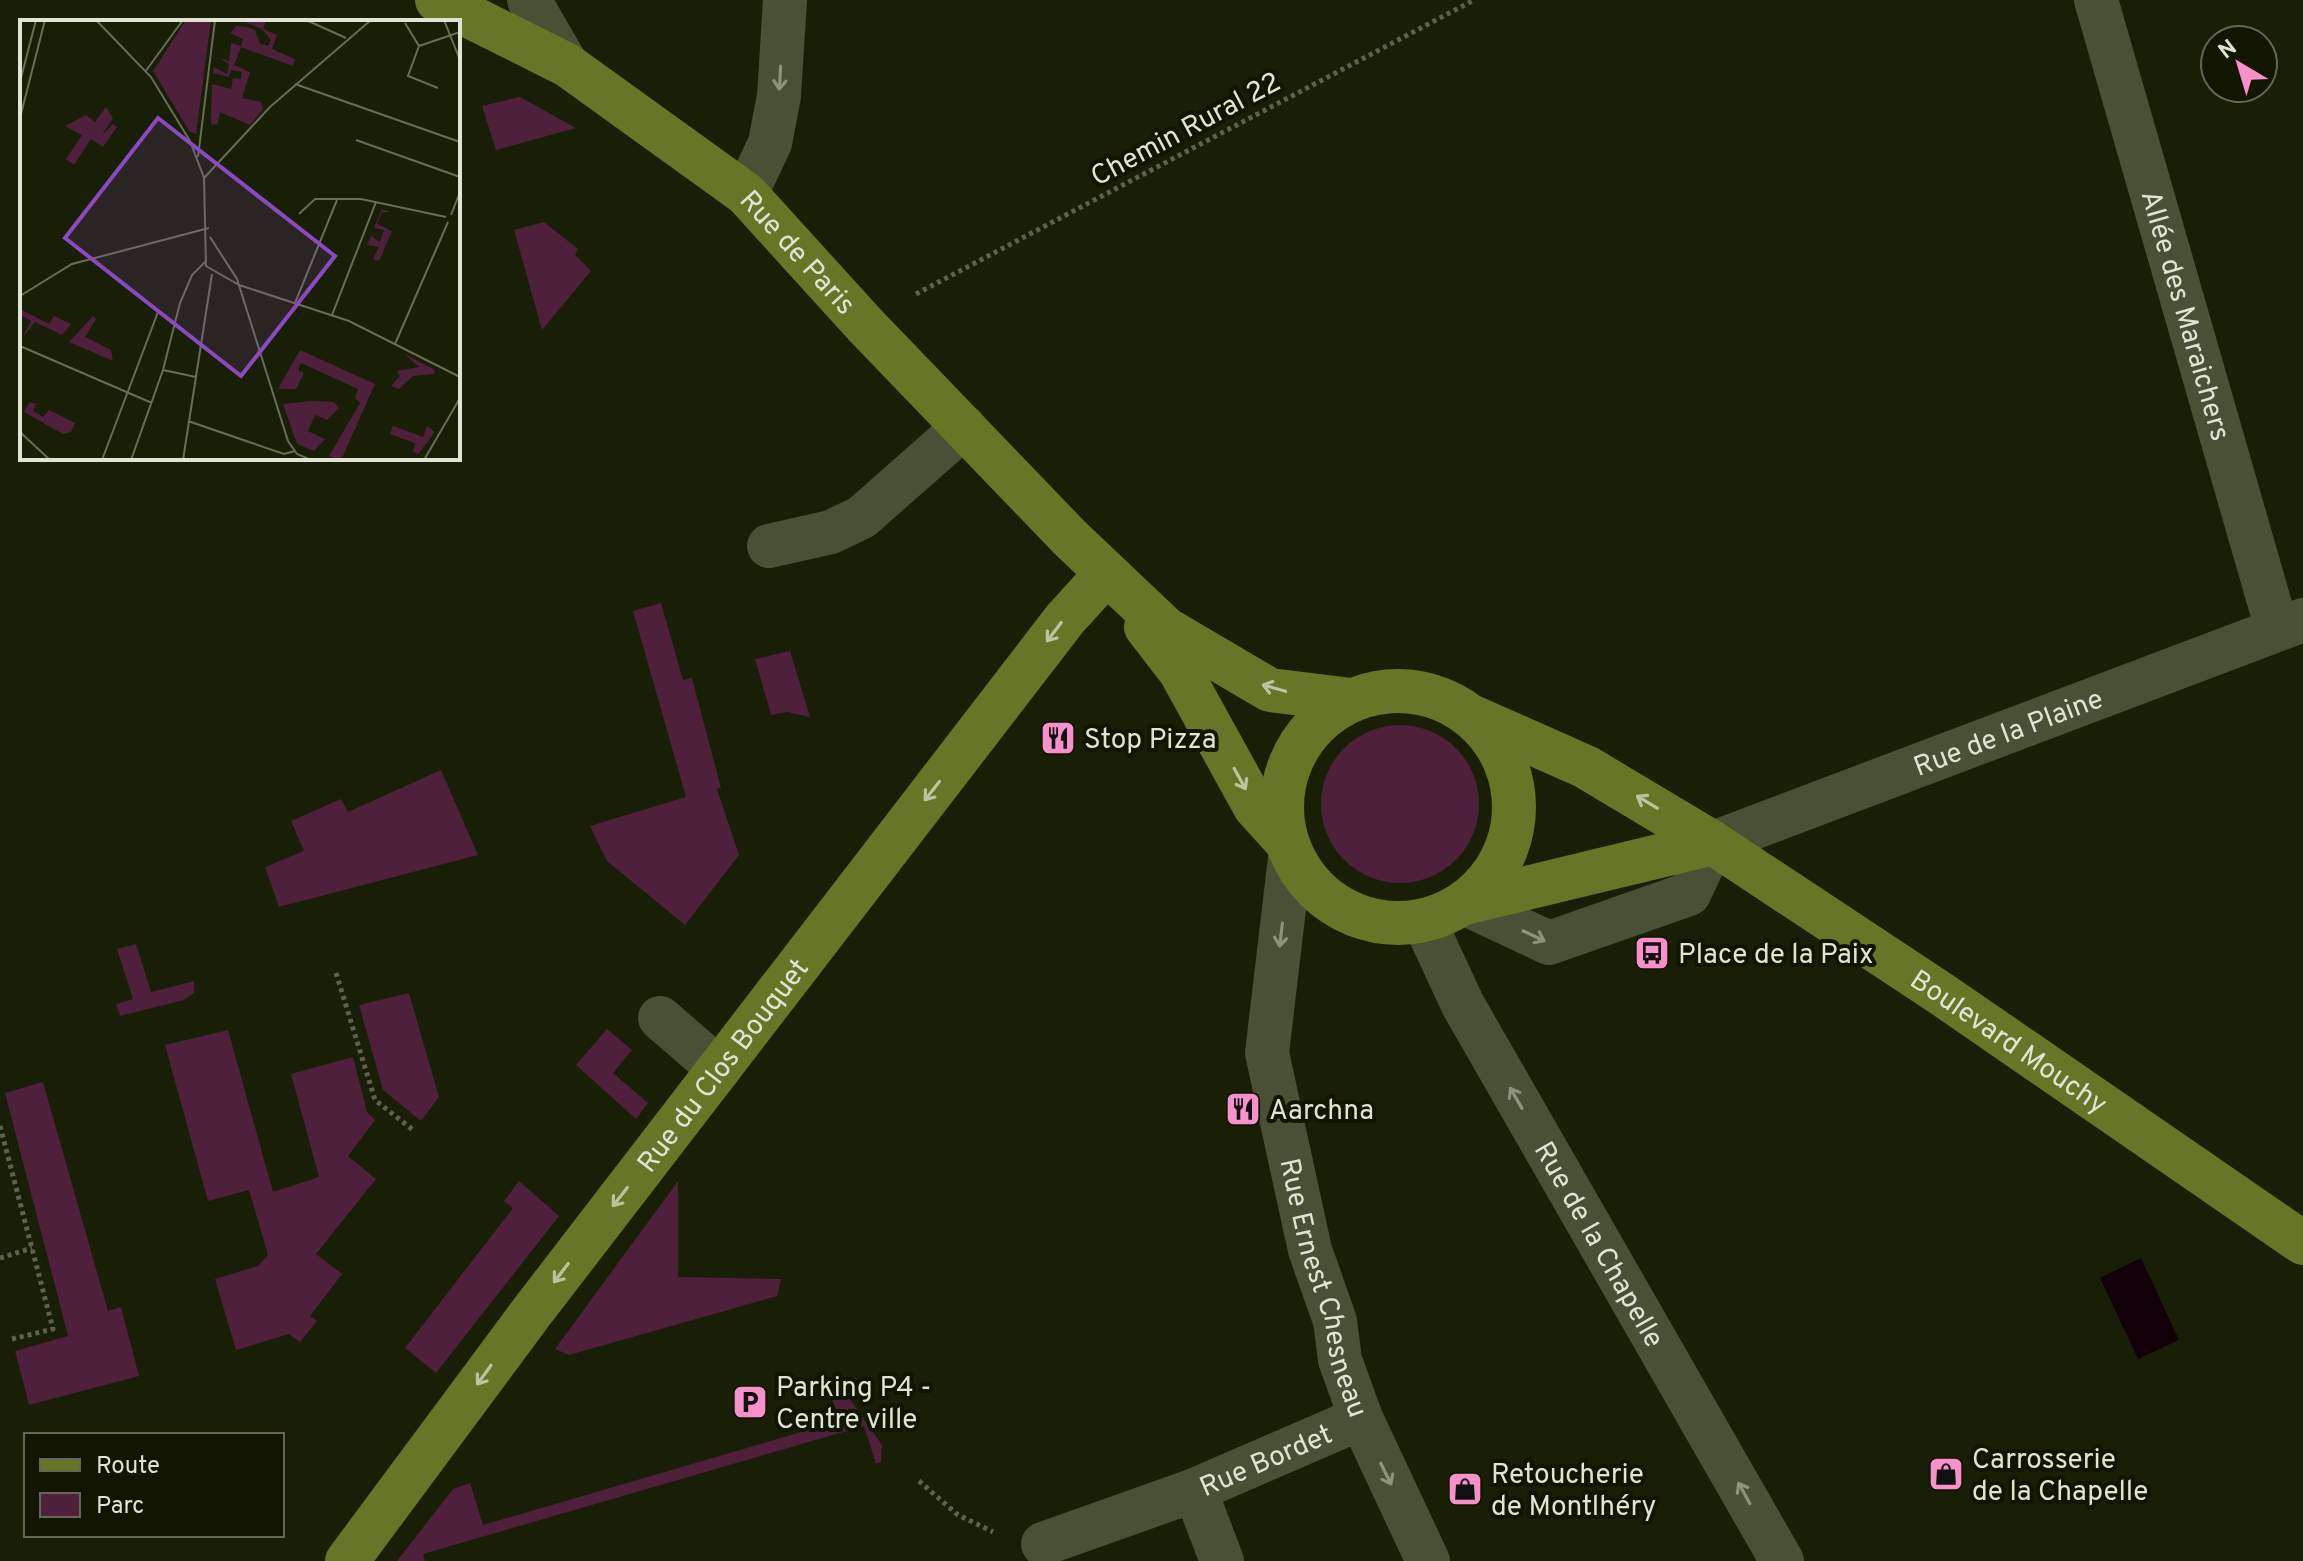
<svg xmlns="http://www.w3.org/2000/svg" width="2303" height="1561" font-family="Overpass,sans-serif">
	<rect width="100%" height="100%" fill="#191e06"/>
	<path fill="#4e203c" d="M520,97L576,128L496,150L482,106Z
		M544,222L578,249L575,255L591,271L542,330L514,230Z
		M661,603L683,680L692,678L721,788L717,789L739,855L685,925L607,861L590,826L686,797L633,611Z
		M790,651L810,717L787,712L771,715L755,659Z
		M1321 804a79 79 0 1 1 158 0a79 79 0 1 1-158 0Z
		M441,770L478,855L279,907L265,867L304,851L291,821L341,799L348,812Z
		M136,944L151,992L194,981V993L184,1000L120,1016L116,1004L133,999L117,949Z
		M409,993L439,1097L421,1121L383,1090L359,1005Z
		M607,1029L632,1050L613,1073L648,1103L636,1119L576,1065Z
		M228,1030L273,1192L319,1177L291,1074L353,1057L367,1112L375,1120L348,1156L376,1179L316,1254L342,1274L310,1316L317,1321L300,1342L289,1334L236,1350L215,1279L258,1266L268,1255L249,1190L208,1201L165,1045Z
		M43,1082L108,1311L121,1307L139,1376L29,1405L15,1351L68,1336L5,1093Z
		M519,1181L559,1216L436,1373L405,1348L513,1208L504,1201Z
		M678,1181V1277L781,1279L777,1296L569,1355L555,1349Z
		M835,1378L882,1445L881,1462L876,1464L864,1426L423,1554L425,1561H397L453,1489L470,1483L483,1525L839,1421L826,1379Z"/>
	<path fill="#120009" d="M2141,1258L2179,1340L2138,1359L2100,1278Z"/>
	<g fill="none" stroke-linecap="round" stroke-linejoin="round">
		<path stroke="#5d624d" stroke-width="5" stroke-dasharray="4 4" stroke-linecap="butt" d="M916,294L1474,0
			M336,973L375,1100L413,1130
			M0,1126L53,1329L12,1339
			M0,1258L32,1248
			M919,1481L958,1515L993,1532"/>
		<g stroke="#495036" stroke-width="44">
			<path d="M529,0L567,65"/>
			<path id="s1" d="M2096,0L2277,629"/>
			<path d="M746,194L770,143L779,96L785,0"/>
			<path d="M769,546L831,532L862,517L964,427"/>
			<path id="s2" d="M1290,858L1267,1053L1310,1250L1335,1321L1340,1360L1361,1418L1428,1561"/>
			<path id="s3" d="M1464,903L1549,943L1689,894L1713,843L2303,620"/>
			<path id="s4" d="M1424,921L1463,1005L1782,1561"/>
			<path d="M660,1018L719,1069"/>
			<path d="M1195,1490L1222,1561"/>
			<path id="s5" d="M1043,1544L1195,1490L1361,1418"/>
		</g>
		<g stroke="#677626" stroke-width="44">
			<path id="s6" d="M437,0L567,65L746,194L865,325L1070,538L1166,629L1270,690L1351,700"/>
			<path d="M1146,627L1180,671L1255,807L1284,839"/>
			<circle cx="1398" cy="807" r="116"/>
			<path id="s7" d="M1473,717L1586,767L1713,843L1943,995L2303,1243"/>
			<path d="M1464,903L1713,843"/>
			<path id="s8" d="M347,1561L531,1313L1065,619L1106,574"/>
		</g>
	</g>
	<defs><path id="oneway-shaft" d="M-6 0H5M1.5-3L5.5 0L1.5 3" fill="none" stroke-width="1.6" stroke-linecap="round" stroke-linejoin="round" transform="scale(2)"/></defs>
	<g stroke="#8c937d">
		<use href="#oneway-shaft" transform="translate(780 78) rotate(93)"/>
		<use href="#oneway-shaft" transform="translate(1281 935) rotate(97)"/>
		<use href="#oneway-shaft" transform="translate(1534 936) rotate(25)"/>
		<use href="#oneway-shaft" transform="translate(1516 1098) rotate(-120)"/>
		<use href="#oneway-shaft" transform="translate(1386 1474) rotate(64)"/>
		<use href="#oneway-shaft" transform="translate(1744 1493) rotate(-119)"/>
	</g>
	<g stroke="#bbc3a0">
		<use href="#oneway-shaft" transform="translate(1054 632) rotate(127)"/>
		<use href="#oneway-shaft" transform="translate(1274 688) rotate(-164)"/>
		<use href="#oneway-shaft" transform="translate(1240 779) rotate(61)"/>
		<use href="#oneway-shaft" transform="translate(932 791) rotate(128)"/>
		<use href="#oneway-shaft" transform="translate(1647 802) rotate(-149)"/>
		<use href="#oneway-shaft" transform="translate(620 1197) rotate(128)"/>
		<use href="#oneway-shaft" transform="translate(561 1273) rotate(127)"/>
		<use href="#oneway-shaft" transform="translate(484 1375) rotate(126)"/>
	</g>
	<defs>
		<g id="restaurant-square" transform="scale(1.8)"><rect x="-9" y="-9" width="18" height="18" rx="4" fill="#f890cc" stroke="#111501"/><path d="M-5-6h1v4h1v-4h1v4h1v-4h1v5L-1.5 .5V6h-2V.5L-5-1ZM5-6V6H3V1.5H1.5Q1.5-4 5-6Z" fill="#111"/></g>
		<g id="bus-square" transform="scale(1.8)"><rect x="-9" y="-9" width="18" height="18" rx="4" fill="#f890cc" stroke="#111501"/><path d="M-5-6H5V4H4V6H2V4H-2V6H-4V4H-5ZM-3.5-4V0h7V-4ZM-3.5 1.2v1.5H-2V1.2ZM2 1.2v1.5H3.5V1.2Z" fill="#111"/></g>
		<g id="parking-square" transform="scale(1.8)"><rect x="-9" y="-9" width="18" height="18" rx="4" fill="#f890cc" stroke="#111501"/><path d="M-3.5-5.5H1a3.5 3.5 0 0 1 0 7H-1V5.5H-3.5ZM-1-3.4V-.6H.8a1.4 1.4 0 0 0 0-2.8Z" fill="#111"/></g>
		<g id="shop-square" transform="scale(1.8)"><rect x="-9" y="-9" width="18" height="18" rx="4" fill="#f890cc" stroke="#111501"/><path d="M-5-2.5h2.3a2.7 3.5 0 0 1 5.4 0H5L5.5 6h-11ZM-1.5-2.5h3a1.5 2.3 0 0 0-3 0Z" fill="#111"/></g>
	</defs>
	<g fill-rule="evenodd">
		<use href="#restaurant-square" x="1058" y="738"/>
		<use href="#bus-square" x="1652" y="953"/>
		<use href="#restaurant-square" x="1243" y="1109"/>
		<use href="#parking-square" x="750" y="1402"/>
		<use href="#shop-square" x="1946" y="1474"/>
		<use href="#shop-square" x="1465" y="1489"/>
	</g>
	<g text-anchor="middle" stroke-width="8" stroke-linejoin="round" paint-order="stroke">
		<g font-size="28" fill="#dfe4d4" stroke="#111501">
			<text transform="translate(1185 128) rotate(-28)" y="10">Chemin Rural 22</text>
			<text dy="10" stroke="none"><textPath href="#s6" startOffset="444">Rue de Paris</textPath></text>
			<text dy="10" stroke="none"><textPath href="#s1" startOffset="328">Allée des Maraichers</textPath></text>
			<text dy="10" stroke="none"><textPath href="#s3" startOffset="614">Rue de la Plaine</textPath></text>
			<text dy="10" stroke="none"><textPath href="#s7" startOffset="628">Boulevard Mouchy</textPath></text>
			<text dy="10" stroke="none"><textPath href="#s8" startOffset="622">Rue du Clos Bouquet</textPath></text>
			<text dy="10" stroke="none"><textPath href="#s4" startOffset="368">Rue de la Chapelle</textPath></text>
			<text dy="10" stroke="none"><textPath href="#s2" startOffset="438">Rue Ernest Chesneau</textPath></text>
			<text dy="10" stroke="none"><textPath href="#s5" startOffset="238">Rue Bordet</textPath></text>
		</g>
		<g font-size="28" fill="#dfe4d4" stroke="#111501" text-anchor="start">
			<text x="1084" y="748">Stop Pizza</text>
			<text x="1678" y="963">Place de la Paix</text>
			<text x="1269" y="1119">Aarchna</text>
			<text x="776" y="1396">Parking P4 -<tspan x="776" dy="32">Centre ville</tspan></text>
			<text x="1972" y="1468">Carrosserie<tspan x="1972" dy="32">de la Chapelle</tspan></text>
			<text x="1491" y="1483">Retoucherie<tspan x="1491" dy="32">de Montlhéry</tspan></text>
		</g>
	</g>
	<g transform="translate(20 20)">
		<rect width="440" height="440" fill="#191e06"/>
		<path d="M166,0H191L176,114L169,111L133,51ZM220,0H246L243,9L257,15L252,29L275,39L273,46L221,27L214,45L230,52L222,78L241,82L243,89L230,105L200,92L197,105L191,104L192,64L211,69L213,58L221,59L222,52L211,50L209,57L193,53L194,47L207,54L209,44L199,38L209,41L211,23L221,26L223,19L210,13L216,6L227,7L235,10L240,24L248,26L251,20L242,9ZM86,87L93,98L82,115L93,104L97,107L83,127L71,119L54,145L46,139L62,115L45,106L66,95L75,102ZM362,189L370,192H362L357,204L372,211L359,241L353,239L359,227L347,225L351,216L360,222L364,210L354,208ZM2,290L29,304L34,296L51,304L42,315L15,302L2,318L11,301L0,295ZM73,296L76,299L65,317L91,330L93,341L49,322ZM280,330L355,364L323,436L317,439L309,436L340,383L335,378L338,369L281,343L278,350L284,353L276,369H258ZM383,333L415,350L414,354L393,356L379,369L371,366L380,356L377,351L399,347ZM291,381L314,382L319,388L307,400L295,395L288,411L305,419L294,431L277,424L263,384ZM10,382L16,384L13,391L23,397L29,390L55,403L51,412L43,414L4,392ZM373,406L403,417L407,406L415,412L398,434L393,432L395,423L370,414Z" fill="#4e203c"/>
		<path fill="none" stroke="#686d58" stroke-width="2" d="M76,0L131,57L170,121L184,158L186,246L219,265M286,0L326,18M424,0L440,40M385,3L399,26L440,12M399,26L388,56L418,68M125,52L163,0M0,62L16,0M275,64L440,122M0,98L25,0M336,120L440,157M178,137L195,0M184,158L250,87L351,0M279,194L295,179H341L426,197M431,195L440,172M190,217L217,259L268,421L277,434L291,440M219,265L329,301L440,357M0,276L52,244L189,208M275,283L317,180M312,295L356,182M375,324L428,202M0,326L132,383M143,350L176,357M168,401L264,434L275,431M0,412L30,440M82,440L138,292M111,440L143,350L160,283L172,255L186,241M163,440L192,254M404,440L440,378"/>
		<path fill="#8a48c2" fill-opacity="0.15" stroke="#8a48c2" stroke-width="4" d="M138,98L315,236L221,356L45,218Z"/>
		<rect width="440" height="440" fill="none" stroke="#dfe4d4" stroke-width="4"/>
	</g>
	<rect x="24" y="1433" width="260" height="104" fill="#111501" stroke="#636855" stroke-width="2"/>
	<rect x="40" y="1459" width="40" height="12" fill="#677626" stroke="#636855" stroke-width="2"/>
	<text x="96" y="1473" font-size="24" fill="#dfe4d4">Route</text>
	<rect x="40" y="1493" width="40" height="24" fill="#4e203c" stroke="#636855" stroke-width="2"/>
	<text x="96" y="1513" font-size="24" fill="#dfe4d4">Parc</text>
	<g transform="translate(2239 64) rotate(322)"><circle r="38" fill="#111501" stroke="#636855" stroke-width="2"/>
	<path d="M0-6L14 30L0 20L-14 30Z" fill="#f890cc"/>
	<text y="-12" font-size="22" font-weight="bold" text-anchor="middle" fill="#dfe4d4">N</text>
	</g>
</svg>
